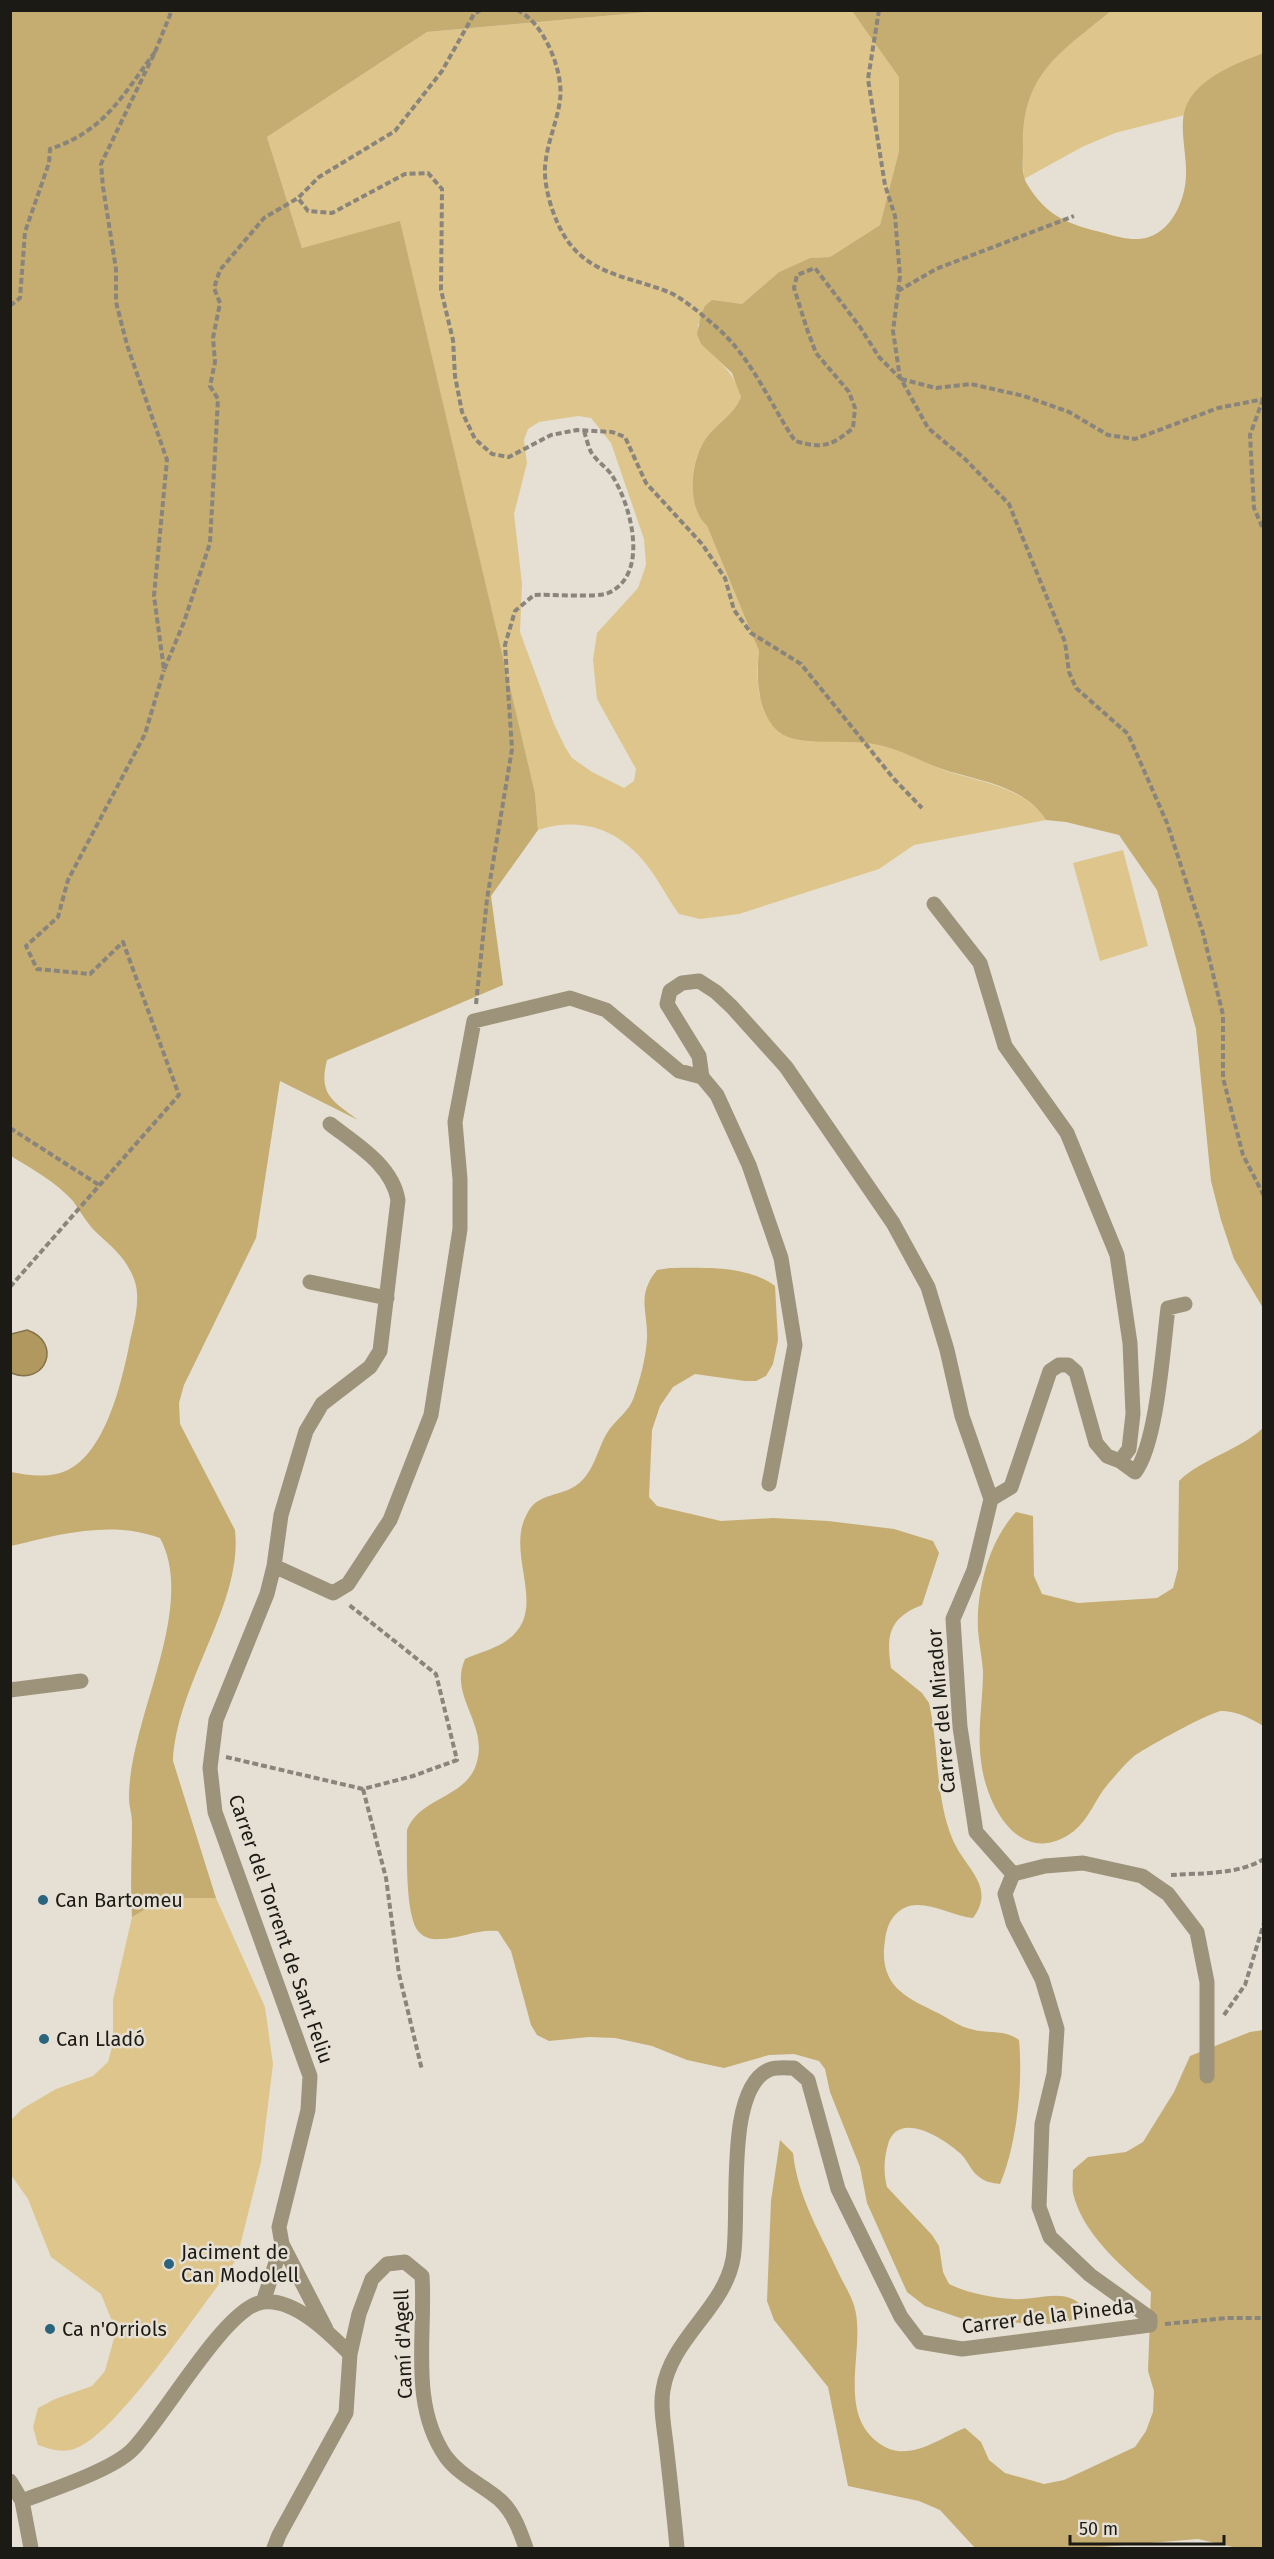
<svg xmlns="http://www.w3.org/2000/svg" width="1274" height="2559" font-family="'Fira Sans',sans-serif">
	<rect width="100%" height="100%" fill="#e5e0d3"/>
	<path fill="#dec58b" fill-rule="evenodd" d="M659,11H852L899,76V151L880,225L830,257L810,258L779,272L742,304L732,303L698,324C695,353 734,361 741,397C733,417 713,425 703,443C690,465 687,508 707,526L759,651L757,672L759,694L772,724L780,733C810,742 840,738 871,743C896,747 918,760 941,769C977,782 1023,785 1046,820L914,845L879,869L739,914L700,919L679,914C670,902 664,890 656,878C628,834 588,814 538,830L535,793L400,222L302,248L267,137L427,32ZM578,416L591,418L611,443L644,539L646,565L638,588L597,633L593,660L597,699L636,769L634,781L624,788L592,772L572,758L565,747L554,724L520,632L522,584L514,514L527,463L524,440L528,429L539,422Z
		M1111,11H1263V53C1236,64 1191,85 1185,115L1115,133L1082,147L1024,179C1023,162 1021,144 1022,128C1026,71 1072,43 1111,11Z
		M1123,850L1148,946L1100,961L1073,863Z
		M183,1897L216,1898L265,2007L273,2064L261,2162L237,2258L226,2275C197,2312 115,2436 74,2449C61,2453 50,2449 38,2445L33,2427L38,2408L55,2399L92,2386L105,2371L116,2331L101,2294L51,2257L28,2199L11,2175L10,2121L22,2109L56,2089L93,2076L108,2062L113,2043V2000L132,1917L166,1898Z"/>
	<path fill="#c5ac71" d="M10,11H659L427,32L267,137L302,248L400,221L535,793L538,830L491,896L503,985L327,1060C318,1095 333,1101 358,1120L280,1081L256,1238L184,1385L179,1403L180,1424L235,1530C243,1605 177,1681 173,1761L216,1898H166L132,1917C130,1886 132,1854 132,1822C132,1814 129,1807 129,1799C128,1720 198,1609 160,1538C112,1520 59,1534 11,1546V1472C25,1475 41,1477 56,1474C103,1465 121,1385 129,1346C133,1325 142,1300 134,1279C126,1258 113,1248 98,1234C87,1224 81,1212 73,1201C56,1182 32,1169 11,1156Z
		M852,11H1111C1060,53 1021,74 1023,148C1023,160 1021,174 1027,184C1047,217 1068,224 1104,233C1118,237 1135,242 1149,237C1173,229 1186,198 1186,174C1187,152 1177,122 1188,102C1202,76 1238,63 1263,53V1308L1234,1259L1221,1220L1211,1181L1196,1029L1157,890L1119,835L1066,822L1046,820C1024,785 978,781 942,769C919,761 898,748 874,744C850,739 796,747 779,732C757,713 756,677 759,651L707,526C687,508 690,466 703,443C713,425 733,417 741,397L732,373L701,344L697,334L701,315L705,306L712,300L742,304L779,272L810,258L830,257L880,225L899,151V77Z
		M670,1268C702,1268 748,1265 775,1286L778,1340L773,1364L766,1376L756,1381H745L695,1374L673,1387L660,1406L652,1430L649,1497L657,1506L721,1521L773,1518L828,1521L894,1529L933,1541L939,1553L922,1605C889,1618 886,1635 891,1668L922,1693L929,1703C939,1746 935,1796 952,1838C964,1868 997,1886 973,1918C944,1915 910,1888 890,1922C886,1930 885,1939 884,1949C882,1988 908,1998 938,2013C948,2018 957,2025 967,2028C987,2035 1002,2028 1019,2040C1023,2083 1017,2144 1000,2184C992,2183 985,2182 978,2176C971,2171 968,2161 961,2154C947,2141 902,2110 889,2141C884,2157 883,2171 887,2187L932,2235L939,2246L943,2272L949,2284C967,2293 993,2298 1013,2299C1039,2301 1065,2286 1084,2308L1079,2319L1055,2324L969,2321L925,2306L907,2292L867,2203L860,2167L830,2092L825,2069L819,2061L794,2054L769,2055L724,2068L687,2060L652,2046L615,2038L589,2037L549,2041L537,2035L531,2025L511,1951L498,1931C477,1929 459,1939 439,1939C431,1940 423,1937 418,1931C405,1914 407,1852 407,1830C419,1798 465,1798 476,1765C490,1724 448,1697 465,1659C476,1654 493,1649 503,1643C554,1612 502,1555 528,1512C539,1492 562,1497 578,1484C594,1472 597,1450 607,1433C615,1420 629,1412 634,1397C640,1380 646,1357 647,1339C648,1310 636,1296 657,1270Z
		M1263,1428V1726C1253,1719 1234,1710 1221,1711C1208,1713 1145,1748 1133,1757C1124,1765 1116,1775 1108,1784C1095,1799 1090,1818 1074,1831C1021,1871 986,1806 981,1761C977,1731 983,1700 983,1671C982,1657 979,1644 978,1630C976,1590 989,1541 1016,1512L1033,1516L1034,1576L1042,1594L1078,1603L1157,1598L1173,1588L1178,1569L1179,1481C1203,1458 1238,1451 1263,1428Z
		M1263,2030V2548H1237L1198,2539L1089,2548H975L940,2510L919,2501L848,2486L828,2387L774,2320L767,2301L771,2201L780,2140L793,2153C798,2199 821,2234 840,2276C846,2288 854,2300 856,2314C863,2353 839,2411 876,2441C906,2466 937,2439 965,2428L981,2442L989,2460L1005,2473L1044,2484L1064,2480L1135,2447L1146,2431L1153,2412L1154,2391L1148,2371L1151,2292C1122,2267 1082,2233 1073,2193C1072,2186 1073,2177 1073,2170L1088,2157L1126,2152L1143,2142L1174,2092L1190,2056L1250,2032Z"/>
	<path fill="#b0985e" stroke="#847248" stroke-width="1.5" d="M27,1330C63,1342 46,1387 11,1373V1334Z"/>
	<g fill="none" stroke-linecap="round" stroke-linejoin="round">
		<path stroke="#89857c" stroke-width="4" stroke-dasharray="6 3" stroke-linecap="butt" d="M481,10L474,14L442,71L395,131L319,177L298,198L308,211L332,213L405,174L428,173L442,189L441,290L453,340L455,376L462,412L475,439L492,454L509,457L551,435L577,430L612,432L625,437L646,483L702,544L725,578L734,610L751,633L801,664L894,779L922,808
			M517,10C544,22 564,72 560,100C557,123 547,142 545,167C544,185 551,209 558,224C581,274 621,274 666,291C682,297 701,314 714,325C751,356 769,402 795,441C822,449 832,446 853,428L855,408L849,392L816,353L807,329L794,288L797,275L815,268L860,327L879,357L901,379L928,428L965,459L1009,504L1065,642L1069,672L1076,688L1128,734L1167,823L1203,933L1223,1015V1078L1243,1155L1264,1196
			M879,10L868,79L885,185L895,216L900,276L893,331L900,378
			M155,52L172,10
			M898,291L936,269L1074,216
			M10,306L20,298L25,232L49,163L50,149C105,131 122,96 155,52L101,164L103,187L116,269V302L127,345L167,460L154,596L164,670L184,622L210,543L218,399L210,386L215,362L213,338L220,303L214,288L220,270L264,218L298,198
			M901,379L936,388L971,384L1024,396L1069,412L1108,435L1135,439L1218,408L1264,399
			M1263,399L1250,435L1254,508L1264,531
			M476,1004L487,899L512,749L505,645L515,611L534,595C550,594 597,598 608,593C650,575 631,506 613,477C608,468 597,462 591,452C588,446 586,437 584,431
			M10,1128L99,1185
			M10,1287L179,1095L123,942L90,974L37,969L26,946L58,917L68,880L145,734L164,670
			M226,1757L363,1789L413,1776L457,1760L436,1674L348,1604
			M363,1789L386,1878L399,1974L422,2070
			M1171,1875C1200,1873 1237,1875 1264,1859
			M1224,2015L1245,1985L1264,1923
			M1165,2324L1227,2318H1264"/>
		<path stroke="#9d937a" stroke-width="15" d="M934,904L980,963L1005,1046L1067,1133L1117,1255L1130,1343L1133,1414L1129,1449L1120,1461L1107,1456L1096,1443L1076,1372L1068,1365H1059L1050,1371L1011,1487L991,1499
			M702,1077L699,1056L667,1004L670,991L682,983L699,981L716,992L732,1007L786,1067L893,1223L928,1287L947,1350L962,1416L991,1499
			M702,1077L717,1095L749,1165L781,1258L795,1345L769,1484
			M310,1282L387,1298
			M1120,1461L1135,1472C1157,1444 1163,1347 1168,1308L1185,1304
			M991,1499L974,1570L953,1619L960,1727L976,1832L1013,1874
			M274,1566L333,1593L348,1584L390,1520L431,1415L460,1229V1179L455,1122L474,1021L570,998L606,1010L679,1071L702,1077
			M10,1690L81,1681
			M263,2302L282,2244
			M326,2329L282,2244L279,2227L308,2110L310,2076L215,1812L210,1768L216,1720L267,1594L274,1566L281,1515L306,1431L322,1404L370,1367L380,1351L398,1200C392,1165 357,1145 330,1124
			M10,2481L22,2501L31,2548
			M22,2501C51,2490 112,2470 132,2450C163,2419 226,2306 263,2302C295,2298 330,2334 350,2354
			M274,2548L279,2535L346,2413L350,2354L359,2314L372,2279L387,2264L405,2262L422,2276C426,2335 409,2404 446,2457C460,2476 483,2485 500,2500C514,2513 520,2531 526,2548
			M677,2548C674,2514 670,2479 666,2444C664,2427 660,2407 663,2390C671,2338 724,2309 733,2259C741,2218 723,2086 771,2069C777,2067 787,2068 794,2068L808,2080L838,2189L901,2317L920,2342L962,2349L1150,2325V2318L1090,2275L1050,2237L1039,2207L1042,2124L1054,2074L1057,2029L1042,1979L1013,1923L1005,1894L1013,1874L1045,1866L1083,1863L1142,1876L1168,1894L1197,1932L1207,1982V2076"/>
	</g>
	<g fill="#2a647d" stroke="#e5e0d3" stroke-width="2">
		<circle cx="43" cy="1900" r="6"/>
		<circle cx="44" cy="2039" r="6"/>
		<circle cx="169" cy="2264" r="6"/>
		<circle cx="50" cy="2329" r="6"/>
	</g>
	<g text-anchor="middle" stroke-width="5" stroke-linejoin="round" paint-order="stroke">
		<g font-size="20" fill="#1c1a15" stroke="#e5e0d3">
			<text transform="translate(941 1711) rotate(-95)" y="7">Carrer del Mirador</text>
			<text transform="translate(281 1929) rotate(71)" y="7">Carrer del Torrent de Sant Feliu</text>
			<text transform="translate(1048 2316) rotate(-7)" y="7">Carrer de la Pineda</text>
			<text transform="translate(403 2344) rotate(-92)" y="7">Camí d'Agell</text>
		</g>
		<g font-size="20" fill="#1c1a15" stroke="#e5e0d3" text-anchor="start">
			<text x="55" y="1907">Can Bartomeu</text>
			<text x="56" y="2046">Can Lladó</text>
			<text x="181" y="2259">Jaciment de<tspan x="181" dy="23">Can Modolell</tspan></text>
			<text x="62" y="2336">Ca n'Orriols</text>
		</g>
	</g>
	<rect width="1274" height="2559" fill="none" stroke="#1c1a15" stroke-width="24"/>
	<path d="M1070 2535v9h154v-9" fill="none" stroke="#1c1a15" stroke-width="3"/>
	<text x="1079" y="2535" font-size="18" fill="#1c1a15" stroke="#e5e0d3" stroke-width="4.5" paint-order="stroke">50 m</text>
</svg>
